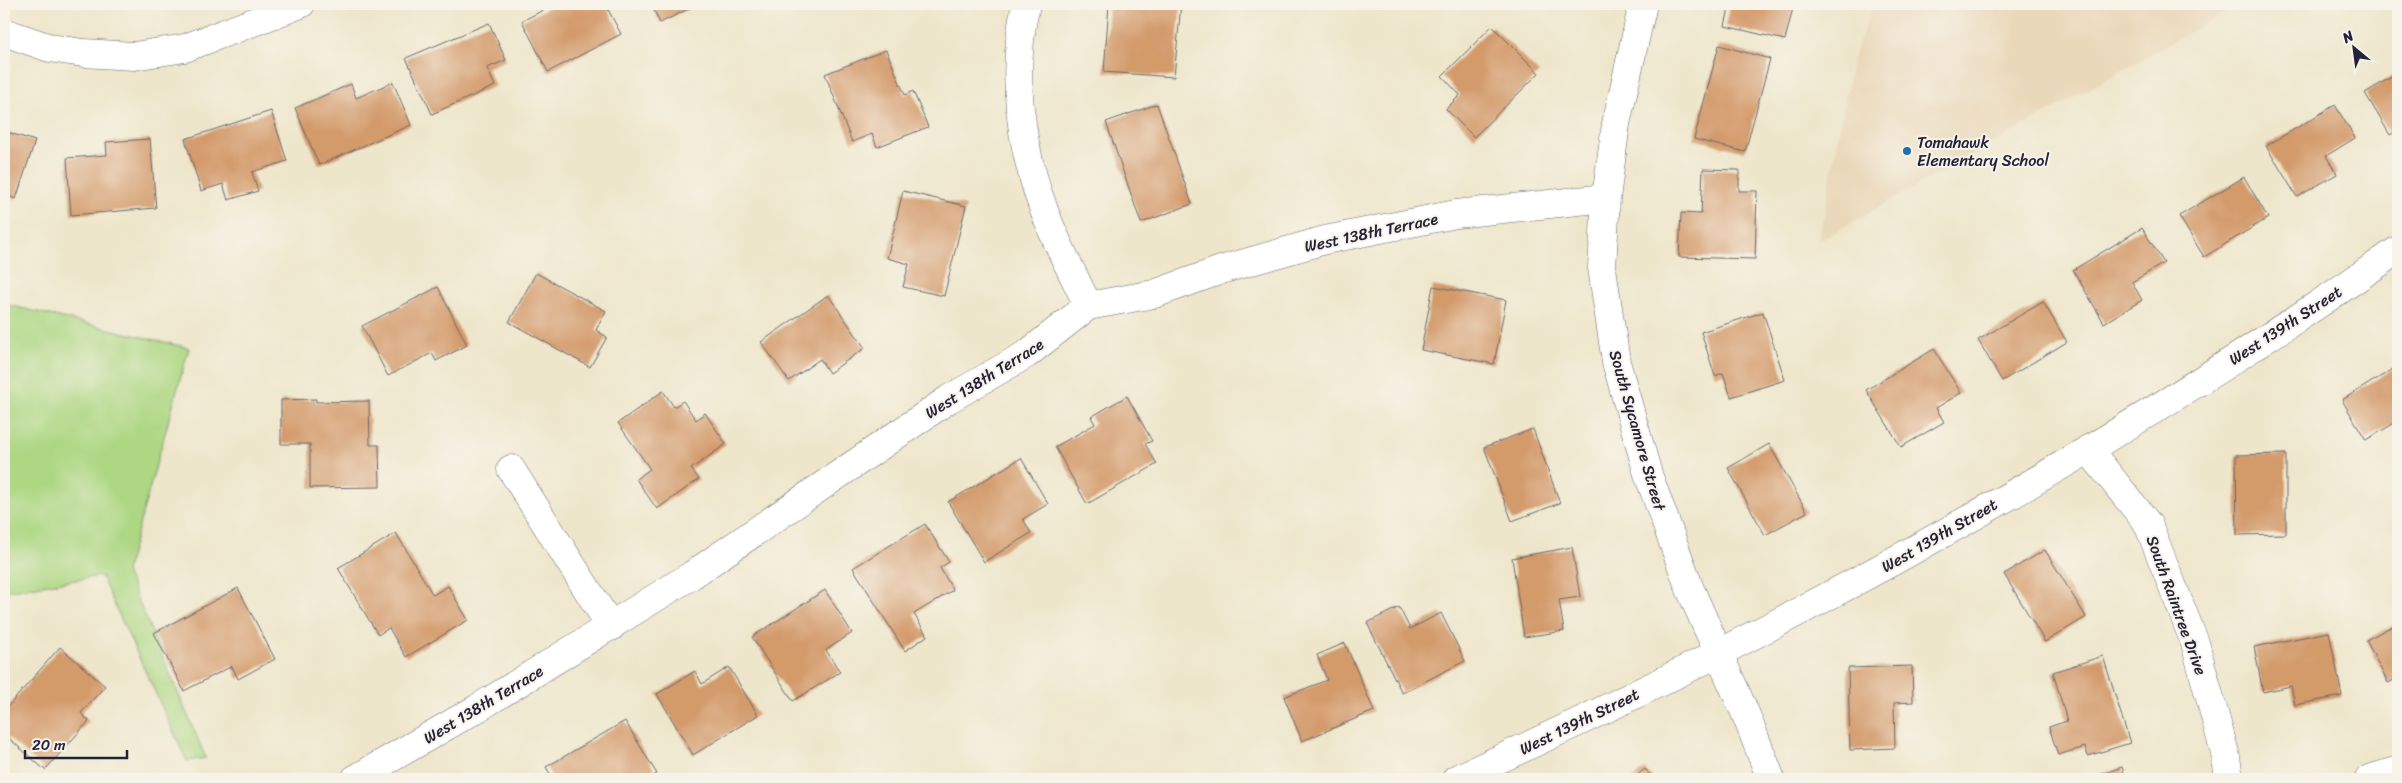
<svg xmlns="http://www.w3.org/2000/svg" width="2402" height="783" font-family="Sriracha,sans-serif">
	<rect width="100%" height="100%" fill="#f7f3e8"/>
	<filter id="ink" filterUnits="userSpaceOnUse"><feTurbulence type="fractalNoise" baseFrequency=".02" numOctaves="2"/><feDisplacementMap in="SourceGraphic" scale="10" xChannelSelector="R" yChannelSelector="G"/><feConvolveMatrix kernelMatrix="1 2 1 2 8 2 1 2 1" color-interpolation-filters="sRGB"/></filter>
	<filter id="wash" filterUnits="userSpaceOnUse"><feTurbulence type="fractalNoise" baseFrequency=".0096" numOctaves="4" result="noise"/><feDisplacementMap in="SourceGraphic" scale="20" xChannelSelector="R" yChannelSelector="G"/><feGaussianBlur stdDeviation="1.12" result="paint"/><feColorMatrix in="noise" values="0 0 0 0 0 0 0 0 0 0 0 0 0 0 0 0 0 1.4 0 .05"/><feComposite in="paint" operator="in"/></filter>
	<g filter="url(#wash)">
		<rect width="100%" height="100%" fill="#eee6cb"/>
		<path fill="#ead8ba" d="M1873,4H2240L1819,241L1852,61Z"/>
		<path fill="#add783" stroke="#687c5f" d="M4,304L189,348L126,572L206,758L187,761L101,576L4,591Z"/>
		<g id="blocks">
			<path fill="#d39a6a" d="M555,4H605L621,34L548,72L522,21Z
				M651,4H698L660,23Z
				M1109,4H1181L1174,77L1104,72Z
				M1730,4H1794L1785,40L1725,26Z
				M489,23L506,60L487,68L495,86L432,114L406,58Z
				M1492,26L1539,73L1474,137L1446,109L1460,95L1442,76Z
				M1719,45L1770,59L1745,152L1694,139Z
				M886,50L905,95L913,91L928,127L877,147L872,134L852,142L825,74Z
				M2398,73V130L2390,135L2365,93Z
				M393,82L411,125L319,165L295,108L351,84L356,98Z
				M1157,104L1192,204L1141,223L1106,122Z
				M2335,105L2355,138L2326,156L2337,174L2297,197L2266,146Z
				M271,111L287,161L252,172L258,191L228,200L223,184L201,191L185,139Z
				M4,131L35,141L16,199L4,195Z
				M150,139L156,208L71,215L67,158L107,155L106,142Z
				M1703,169L1739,170V191H1757L1755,259L1679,257L1681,213L1701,214Z
				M2244,177L2268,218L2204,257L2179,216Z
				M903,191L966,206L944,296L903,287L909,264L887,258Z
				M2142,228L2164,263L2132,282L2142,300L2104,323L2073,270Z
				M536,273L606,311L596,330L607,337L590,367L509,322Z
				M1433,286L1506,300L1494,364L1421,350Z
				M438,287L467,345L436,361L432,353L388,376L362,326Z
				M828,295L865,348L829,373L820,359L789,381L761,342Z
				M2043,302L2067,342L2002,381L1978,340Z
				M1763,312L1785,380L1731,397L1723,373L1715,376L1701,332Z
				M1934,349L1961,393L1936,408L1944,422L1901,447L1866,390Z
				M2398,366V421L2366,440L2342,400Z
				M663,391L674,407L683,401L696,420L705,413L726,444L691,469L699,479L657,509L636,479L650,469L618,423Z
				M1127,396L1152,441L1145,444L1157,464L1087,504L1055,447L1095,424L1091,417Z
				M316,399V402L369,401L370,445H379L380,487L310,488V444H281V400Z
				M1533,429L1560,503L1512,521L1484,447Z
				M1769,444L1807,512L1765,535L1728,468Z
				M2286,454V534L2237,535L2236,455Z
				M1021,458L1048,504L1023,519L1031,533L984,562L948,502Z
				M925,524L949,562L940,568L953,590L914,614L927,636L905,651L853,568Z
				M396,533L433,595L448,586L468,620L406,657L389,628L378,635L338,568Z
				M1572,547L1580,597L1559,600L1564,631L1524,637L1512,558Z
				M2045,550L2086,617L2045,642L2004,574Z
				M238,588L275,659L238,679L232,666L184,691L154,633Z
				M825,590L852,633L826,650L840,672L793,701L752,637Z
				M1399,607L1410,629L1441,613L1465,661L1402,693L1367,623Z
				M2398,623V678L2388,683L2366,640Z
				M2329,632L2342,696L2295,705L2291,686L2263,692L2254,647Z
				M1345,643L1374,711L1302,741L1284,697L1327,680L1317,655Z
				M60,647L105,686L81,713L89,721L45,770L4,734V711Z
				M2103,656L2130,743L2088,756L2085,747L2058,755L2049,727L2067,721L2053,672Z
				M1912,666L1913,702L1894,703L1895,748L1850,750L1848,668Z
				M729,667L758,715L693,755L657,694L695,671L702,684Z
				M625,721L657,774L648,779H553L546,767Z
				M2122,767L2126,779H2088Z
				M1645,769L1654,779H1632Z"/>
		</g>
	</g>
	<g filter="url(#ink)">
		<use href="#blocks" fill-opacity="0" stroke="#69676d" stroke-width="1"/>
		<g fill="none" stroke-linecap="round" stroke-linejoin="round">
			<g stroke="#69676d" stroke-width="29">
				<path id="street" d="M1026,4C1010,73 1020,147 1045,213C1057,245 1074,275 1088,306
					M1643,4L1616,124L1606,198L1602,268L1616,362L1648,474L1690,589L1746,715L1771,779
					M4,32L50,48L83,53L134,56L185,48L301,4
					M2088,449L2148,524L2195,643L2226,757L2229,779
					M511,469L611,627
					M355,779L478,708L692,575L949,399L1027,354L1088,306L1154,294L1224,269L1325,240L1456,214L1606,198
					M2369,779L2398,770"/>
			</g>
			<g stroke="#69676d" stroke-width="29">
				<path id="secondary" d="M1456,779C1784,630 2102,456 2398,250"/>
			</g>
			<use href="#street" stroke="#fff" stroke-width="28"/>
			<use href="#secondary" stroke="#fff" stroke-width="28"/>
		</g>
	</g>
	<circle fill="#1f6fb2" stroke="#f7f3e8" stroke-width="2" cx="1907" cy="151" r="5"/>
	<g text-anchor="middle" stroke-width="4" stroke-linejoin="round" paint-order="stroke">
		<g font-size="16" fill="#22223b" stroke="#f7f3e8" text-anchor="start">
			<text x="1917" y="148">Tomahawk<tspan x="1917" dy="18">Elementary School</tspan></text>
		</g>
		<g font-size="16" fill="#22223b" stroke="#f7f3e8">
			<text transform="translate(1371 232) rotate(-12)" y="6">West 138th Terrace</text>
			<text transform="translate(2285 325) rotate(-33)" y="6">West 139th Street</text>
			<text transform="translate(984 378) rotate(-32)" y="6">West 138th Terrace</text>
			<text transform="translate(1638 430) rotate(74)" y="6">South Sycamore Street</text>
			<text transform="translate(1939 535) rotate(-30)" y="6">West 139th Street</text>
			<text transform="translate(2177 605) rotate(70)" y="6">South Raintree Drive</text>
			<text transform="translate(483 704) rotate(-31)" y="6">West 138th Terrace</text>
			<text transform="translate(1579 721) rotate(-26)" y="6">West 139th Street</text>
		</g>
	</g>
	<rect width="2402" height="783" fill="none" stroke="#f7f3e8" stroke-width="20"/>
	<g transform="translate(2354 48) rotate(331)" stroke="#f7f3e8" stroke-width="4" paint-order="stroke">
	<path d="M0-4L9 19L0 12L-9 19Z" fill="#22223b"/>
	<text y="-8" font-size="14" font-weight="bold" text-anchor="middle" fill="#22223b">N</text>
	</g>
	<path d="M25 750v8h102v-8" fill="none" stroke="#22223b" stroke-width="2.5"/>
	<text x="32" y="750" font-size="15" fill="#22223b" stroke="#f7f3e8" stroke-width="4" paint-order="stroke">20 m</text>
</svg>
